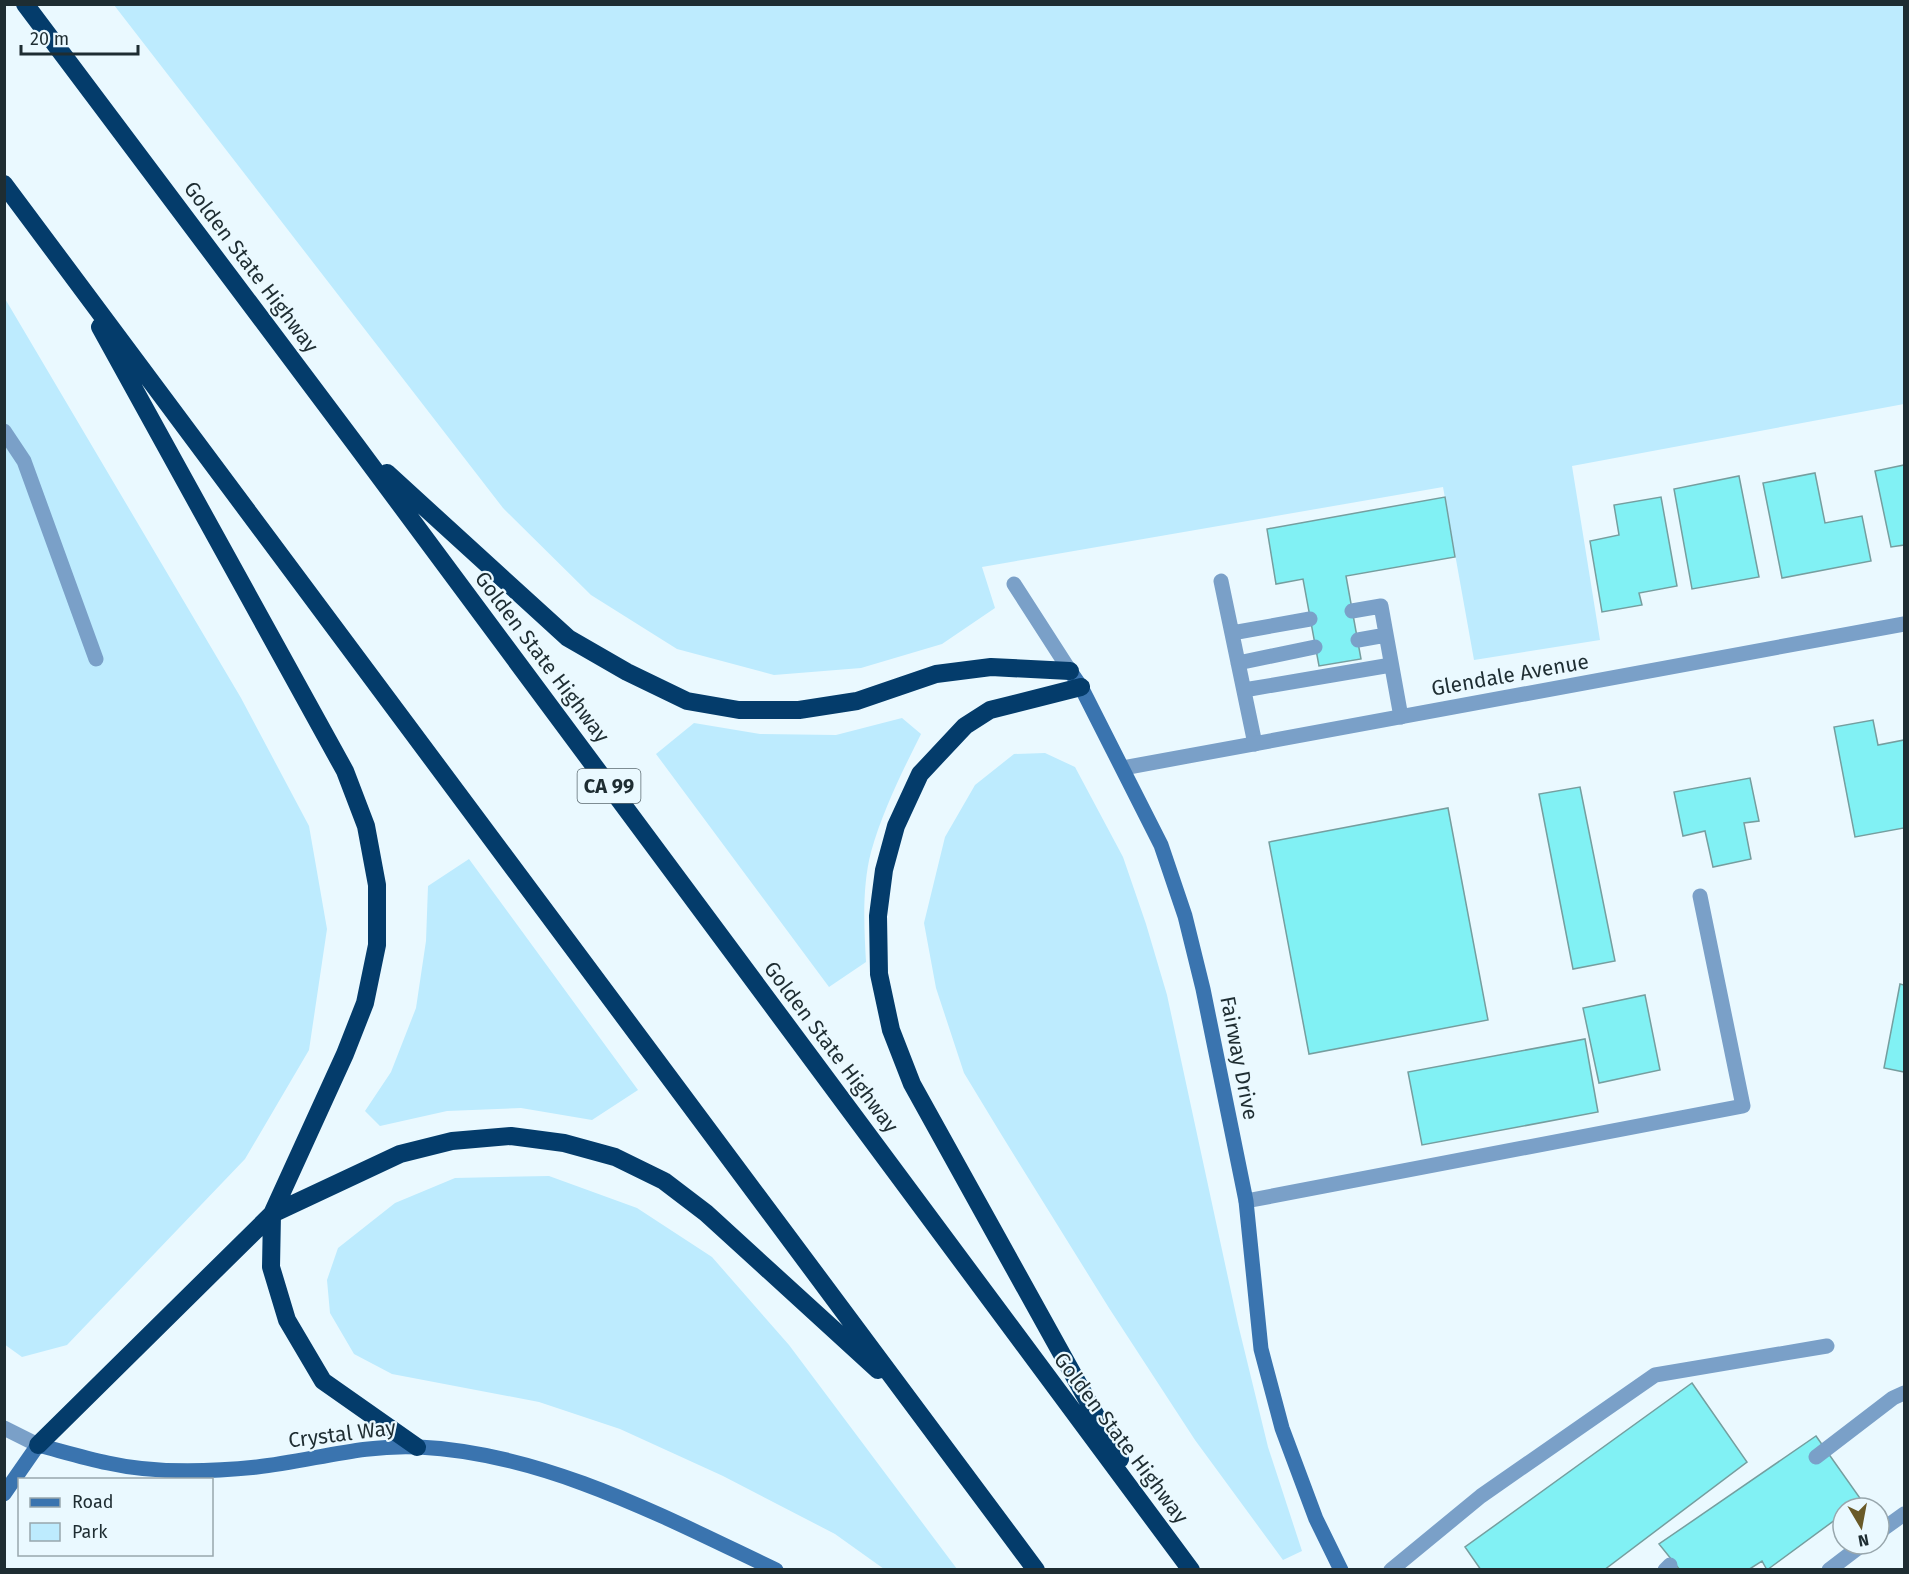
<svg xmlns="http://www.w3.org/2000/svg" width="1909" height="1574" font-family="'Fira Sans',sans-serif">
	<rect width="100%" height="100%" fill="#eaf9ff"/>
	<path fill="#bdebfe" d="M114,5H1904V404L1572,466L1600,640L1474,660L1443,487L982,567L995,608L942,644L861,668L774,675L677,649L591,595L503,508Z
		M4,297L241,698L309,826L327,929L309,1050L245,1159L67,1345L22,1357L4,1344Z
		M902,718L921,734C902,772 883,810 871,852C862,887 864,926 866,962L829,987L656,754L694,723L760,734L836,735Z
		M1045,753L1075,767L1123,857L1146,924L1167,995L1238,1324L1268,1447L1302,1551L1283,1560L1195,1440L1109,1308L1001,1134L964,1073L936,988L924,923L945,837L975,785L1014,754Z
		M469,859L638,1090L592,1120L521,1108L447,1111L380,1126L365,1111L391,1072L416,1008L426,941L428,886Z
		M549,1176L637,1208L712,1257L789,1345L957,1569H884L835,1534L723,1476L620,1429L539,1402L392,1374L354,1354L330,1313L327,1280L338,1248L395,1203L455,1178Z"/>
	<path fill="#81f1f4" stroke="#759e9f" stroke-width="1.5" d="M1904,465V545L1891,547L1875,471Z
		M1815,473L1825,523L1862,516L1871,561L1782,578L1763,483Z
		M1739,476L1759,577L1692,589L1674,489Z
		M1445,497L1455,557L1346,576L1361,659L1319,666L1303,579L1276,584L1267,529Z
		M1661,497L1677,586L1639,593L1642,605L1602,612L1590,541L1619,535L1614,505Z
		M1873,720L1878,745L1904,740V828L1855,837L1834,727Z
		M1750,778L1759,821L1744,823L1751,859L1713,867L1705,831L1683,836L1674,792Z
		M1580,787L1615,961L1573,969L1539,794Z
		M1448,808L1488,1020L1309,1054L1269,842Z
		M1900,984L1904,985V1072L1884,1068Z
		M1645,995L1660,1070L1599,1083L1583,1008Z
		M1585,1039L1598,1112L1422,1145L1408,1072Z
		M1692,1383L1747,1462L1604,1570H1481L1465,1547Z
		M1816,1436L1862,1501L1852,1508H1843V1514L1767,1570L1762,1561L1748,1570H1680L1659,1544Z"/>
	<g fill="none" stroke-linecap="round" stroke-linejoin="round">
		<path stroke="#7aa0c8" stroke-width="15" d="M4,431L24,461L96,659
			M1221,581L1255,744
			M1352,611L1381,606L1401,717
			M1232,633L1310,619
			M1358,640L1386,635
			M1238,663L1315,647
			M1244,690L1391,665
			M1246,1201L1743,1106L1700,896
			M1816,1457L1893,1398L1904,1393
			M1879,1532L1904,1514
			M1391,1570L1481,1496L1655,1375L1827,1346
			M1665,1570L1670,1565
			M1829,1570L1863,1544"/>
		<path stroke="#7aa0c8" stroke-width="15" d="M1014,584L1070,671
			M1123,768L1904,624
			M4,1428L38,1445"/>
		<path stroke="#3a74af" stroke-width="15" d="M1070,671L1081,687L1161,845L1185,916L1203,989L1246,1201L1261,1349L1282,1428L1316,1519L1341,1570
			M4,1494L38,1445C61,1451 84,1458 108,1463C156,1474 208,1472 257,1467C312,1461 362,1444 419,1447C545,1453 664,1517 776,1570"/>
		<path stroke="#043c6b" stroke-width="18" d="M25,4L356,445L1191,1570
			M4,184L1036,1570
			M100,327L345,771L366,826L377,885V945L365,1003L345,1054L272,1214L271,1267L287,1320L323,1381L417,1447
			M387,473L568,638L627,672L687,701L739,710H799L857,701L936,674L991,667L1070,671
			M1081,687L990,710L965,726L920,774L896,826L884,870L878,916L879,974L891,1030L912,1084L1120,1459
			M38,1445L272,1214L400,1154L452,1141L511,1136L564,1143L615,1157L664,1181L706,1213L878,1370"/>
	</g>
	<g text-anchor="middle" stroke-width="4.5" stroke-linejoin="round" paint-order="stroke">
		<rect fill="#eaf9ff" stroke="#5b6a70" stroke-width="1.5" x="577.5" y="769" width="63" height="34" rx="4.5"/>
		<g font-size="20" font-weight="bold" fill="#1e2d32">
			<text x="609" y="793">CA 99</text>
		</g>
		<g font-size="21" fill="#1e2d32" stroke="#eaf9ff">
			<text transform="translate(251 267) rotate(53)" y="7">Golden State Highway</text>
			<text transform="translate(542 657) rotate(53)" y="7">Golden State Highway</text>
			<text transform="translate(1510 675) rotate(-10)" y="7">Glendale Avenue</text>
			<text transform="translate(831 1047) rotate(53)" y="7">Golden State Highway</text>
			<text transform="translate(1239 1058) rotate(79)" y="7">Fairway Drive</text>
			<text transform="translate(342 1434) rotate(-7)" y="7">Crystal Way</text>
			<text transform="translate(1121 1438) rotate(53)" y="7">Golden State Highway</text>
		</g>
	</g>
	<rect width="1909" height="1574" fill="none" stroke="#1e2d32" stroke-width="12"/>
	<rect x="18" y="1478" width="195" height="78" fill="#eaf9ff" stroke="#98a7ad" stroke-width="1.5"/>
	<rect x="30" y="1498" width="30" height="9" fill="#3a74af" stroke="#98a7ad" stroke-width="1.5"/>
	<text x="72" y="1508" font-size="18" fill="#1e2d32">Road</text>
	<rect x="30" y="1523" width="30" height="18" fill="#bdebfe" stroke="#98a7ad" stroke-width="1.5"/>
	<text x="72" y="1538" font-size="18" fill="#1e2d32">Park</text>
	<g transform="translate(1861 1526) rotate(170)"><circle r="28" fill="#eaf9ff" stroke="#98a7ad" stroke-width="1.5"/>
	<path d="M0-4.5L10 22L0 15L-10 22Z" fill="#695a28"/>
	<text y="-9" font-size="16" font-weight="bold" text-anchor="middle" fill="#1e2d32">N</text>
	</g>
	<path d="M21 45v9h117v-9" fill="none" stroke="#1e2d32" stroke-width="3"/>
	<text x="30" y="45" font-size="18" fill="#1e2d32" stroke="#eaf9ff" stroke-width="4.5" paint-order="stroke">20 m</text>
</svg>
